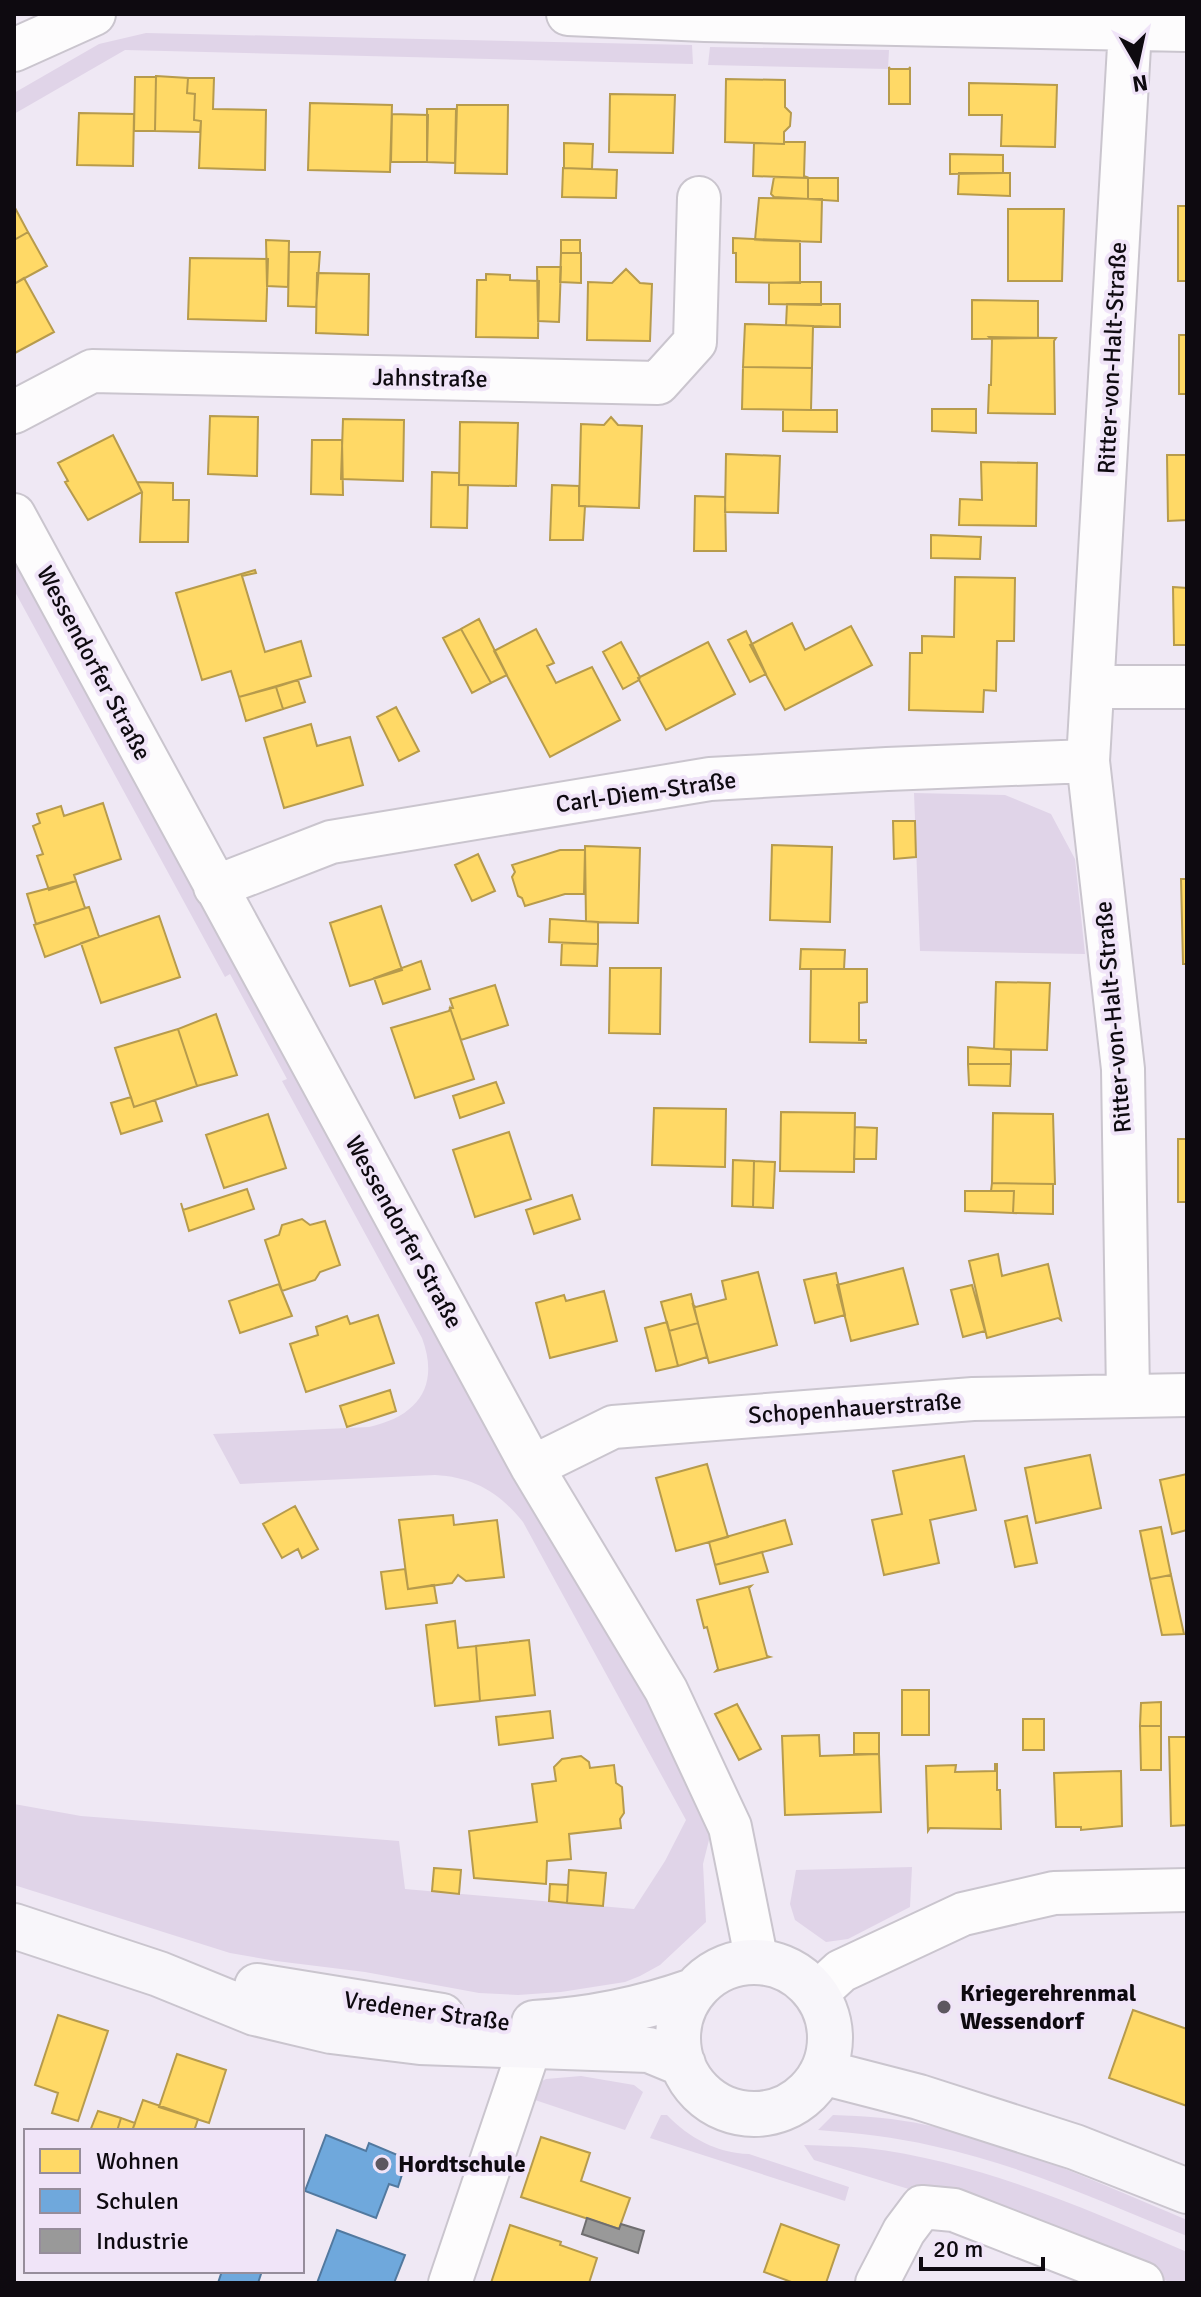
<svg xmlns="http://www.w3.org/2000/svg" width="1201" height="2297" font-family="Signika,sans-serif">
	<rect width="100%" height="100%" fill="#efe8f4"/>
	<path fill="#e0d4e8" d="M146,33L692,45L693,64L125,50L14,114V93L99,44Z
		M710,47L889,50L888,69L708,65Z
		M14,546L642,1685L711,1832L703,1864L706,1922L660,1965L640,1976L625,1982L561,1992L518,1995L479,1993L365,1972L276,1961L230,1953L14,1885V1804L81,1816L399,1841L405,1889L634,1909L665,1861L686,1820L523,1522C499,1492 473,1477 435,1475L240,1484L213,1434L369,1427C418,1416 440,1386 422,1338L282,1081L287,1079L230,974L225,977L14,590Z
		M914,793L1005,795L1051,814L1075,859L1085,954L920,951Z
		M912,1867L910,1907L848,1939L826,1942L795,1920L790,1904L796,1870Z
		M581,2076L634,2085L643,2092L625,2130L535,2100L540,2082L546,2079Z
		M661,2115H667C689,2138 717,2153 749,2154L849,2187L845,2201L650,2138Z
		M833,2115C864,2116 895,2118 926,2125C1013,2142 1105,2186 1187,2220V2236C1105,2203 1021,2165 933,2146C895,2137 857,2133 818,2130Z
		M804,2145C825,2146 845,2146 866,2148C978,2161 1084,2208 1187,2252V2283H1172L1036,2228L814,2160Z"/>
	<path fill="#ffd966" stroke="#b79b4c" stroke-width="2" d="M889,67L890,69H909L910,67V104H889Z
		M156,76L188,78L187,93L195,94L194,120L201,121L200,132L155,131Z
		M135,77H156L155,131H134Z
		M188,78H214L213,109L266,110L265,170L199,168L201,121L194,120L195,94L187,93Z
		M726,79L785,80V107L791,113L790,126L784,132V144L725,142Z
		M969,83L1057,85L1055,147L1001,146L1002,115H969Z
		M610,94L675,95L673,153L609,152Z
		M310,103L392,105L390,172L308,170Z
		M457,105H508L507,174L455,173Z
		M427,109H456L455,163L427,162Z
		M79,113L134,114L133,166L77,165Z
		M392,114L428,115L427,162H391Z
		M784,142H805L804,176L809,178L753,176L754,143L784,144Z
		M564,143L593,144L592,169L564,168Z
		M950,154L1003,155V173L950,174Z
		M563,168L617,170L616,198L562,197Z
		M959,173H1010V196L958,194Z
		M774,177L808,178V199L774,197L771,194Z
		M808,178H838V201L808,199Z
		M759,198L822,199L821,242L755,240Z
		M14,206L28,232L14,240Z
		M1178,206H1187V281H1178Z
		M1008,209H1064L1062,281H1008Z
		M28,232L47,266L14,284V240Z
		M733,238L800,241V283L736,282V253H733Z
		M266,240L289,241L288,287L267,286Z
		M561,240H580V253H561Z
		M289,252H320L316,307L288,306Z
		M561,253H581V283L560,282Z
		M190,258L268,259L266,321L188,319Z
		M537,267H561L559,322L538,321Z
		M626,269L640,283L652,284L650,341L587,340L588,282L612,283Z
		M317,273L369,274L368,335L316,333Z
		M486,274L510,275V280L539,281L538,338L476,337L477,280H486Z
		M24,278L54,332L15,353L14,284Z
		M800,282H821V305L769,304V283Z
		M972,300L1038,301V338L972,339Z
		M787,304H840V327L786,325Z
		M745,324L813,326L812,368L743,367Z
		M1179,335H1187V394H1179Z
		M989,337L1056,338L1054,341L1055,414L988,413L989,385H991L992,340Z
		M743,367L812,368L811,410L742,409Z
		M932,409H976V433L932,431Z
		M783,410H837V432L783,431Z
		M210,416L258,417L257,476L208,474Z
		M611,417L618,425L642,426L639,508L579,506L581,424L604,425Z
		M343,419L404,420L403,481L341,479Z
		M460,422L518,423L516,486L459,485Z
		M113,435L142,492L88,520L65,482L68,481L58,463Z
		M312,440H342L343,495L311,494Z
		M726,454L780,456L778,513L725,512Z
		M1167,455H1187V520L1168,521Z
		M981,462L1037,463L1036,526L959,525L960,499L982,500Z
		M432,472L459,473V485H468L467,528L431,527Z
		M137,482L173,483V500H189L188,542H140L142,492Z
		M552,485L579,486V506H585L583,540H550Z
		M695,496L725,497L726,551H694Z
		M931,535L981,537L980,559L931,558Z
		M255,570L256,573L242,576L265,652L301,641L311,676L239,697L231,671L202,680L176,593Z
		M955,577L1015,578L1014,641H997L996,691L984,690L983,712L909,710L910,653H922V636L954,637Z
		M1173,587L1187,588V645H1174Z
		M479,619L507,675L491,683L461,629Z
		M792,623L805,650L851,626L872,665L785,710L750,645Z
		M461,629L491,683L472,693L443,638Z
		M536,629L554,663L547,666L556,683L592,667L620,720L550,757L494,651Z
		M746,631L766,674L750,682L728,640Z
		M621,642L640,677L639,680L623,689L603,652Z
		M708,642L735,694L666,730L638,678Z
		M298,680L305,702L283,709L276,687Z
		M276,687L283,709L246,721L239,697Z
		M396,707L419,751L399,761L377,717Z
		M311,724L317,746L350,737L363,785L284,808L264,738Z
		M103,803L121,859L74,875L76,881L49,890L37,856L43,854L33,826L40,823L37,814L61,806L64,816Z
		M893,821H915L916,857L894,859Z
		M772,845L832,847L830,922L770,920Z
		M585,846L640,848L638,923L586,922Z
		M560,850H585L584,894H565L525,906L522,898L518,896L512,877L515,872L512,865Z
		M478,854L495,891L472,901L455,865Z
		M1181,879H1187V964H1183Z
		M76,881L85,908L89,907L36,924L27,894Z
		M381,906L402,970L350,986L330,923Z
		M89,907L99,937L45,957L34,925Z
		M159,916L180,977L101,1003L81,943Z
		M550,919L598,922V944L549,942Z
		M562,943L598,944L597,966L561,965Z
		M801,949L845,950L844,969H800Z
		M421,961L430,989L383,1004L374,978Z
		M610,968H661L660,1034L609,1033Z
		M811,969H867V1002L859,1003V1040H866V1043L810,1042Z
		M996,982L1050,983L1047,1050L994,1049Z
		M495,985L508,1025L461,1040L450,1008H453L450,999Z
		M450,1008L474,1079L415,1098L391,1028L449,1011Z
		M216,1014L237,1075L197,1086L178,1029Z
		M178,1029L197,1086L134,1107L115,1048Z
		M968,1047L1011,1050V1064H968Z
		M968,1064H1011L1010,1086L969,1085Z
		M496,1082L504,1103L460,1118L453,1096Z
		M131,1097L134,1107L155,1100L162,1121L121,1134L111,1103Z
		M654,1108L726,1109L725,1167L652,1165Z
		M781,1112L855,1113L854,1172L780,1171Z
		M993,1113L1053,1114L1055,1184L992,1183Z
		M268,1114L286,1168L224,1188L206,1135Z
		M855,1127L877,1128L876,1159H854Z
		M509,1132L531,1199L475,1217L453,1150Z
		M1178,1139H1187V1202H1178Z
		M733,1160L754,1161L753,1207L732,1206Z
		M754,1161L775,1162L773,1208L753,1207Z
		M992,1183L1053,1184V1214L1013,1213L1014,1191H991Z
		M247,1189L254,1209L189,1231L181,1203L183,1210Z
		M965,1191H1014L1013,1213L965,1211Z
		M572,1195L580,1219L534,1234L526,1210Z
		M302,1219L310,1225L325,1221L340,1265L320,1272L315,1280L282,1291L265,1240L279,1235L282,1225Z
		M998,1254L1002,1276L1048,1264L1061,1320L1058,1318L987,1338L969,1261Z
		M903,1268L918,1324L851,1341L837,1285Z
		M758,1272L777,1345L709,1363L693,1305L696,1307L726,1299L722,1281Z
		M836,1273L845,1315L815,1323L804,1280Z
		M279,1284L292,1316L240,1333L229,1301Z
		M972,1285L985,1331L963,1337L951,1290Z
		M604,1291L617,1341L550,1358L536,1303L564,1295L566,1301Z
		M691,1294L698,1323L669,1331L661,1302Z
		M378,1315L394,1363L306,1392L290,1344L318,1335L316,1327L347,1316L350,1324Z
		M667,1322L678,1366L656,1371L645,1328Z
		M698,1323L707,1357L678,1366L669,1331Z
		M390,1390L396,1411L347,1427L340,1406Z
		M1090,1455L1101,1508L1036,1523L1025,1468Z
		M964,1456L976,1510L930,1520L939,1563L884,1575L872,1520L902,1514L893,1471Z
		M707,1464L728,1537L676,1551L656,1478Z
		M1187,1474V1530L1172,1534L1160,1480Z
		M295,1506L318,1549L302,1558L298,1549L282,1558L263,1524Z
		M453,1515L454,1525L497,1520L504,1577L466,1581L458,1575L452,1583L408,1589L399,1520Z
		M1027,1516L1037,1563L1015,1567L1005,1521Z
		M785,1520L792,1544L715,1565L709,1542Z
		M1161,1527L1171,1575L1150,1579L1140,1531Z
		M762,1552L768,1572L720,1584L715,1565Z
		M405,1569L408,1589L434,1585L437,1603L386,1609L381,1572Z
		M1171,1575L1184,1634L1162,1635L1150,1579Z
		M751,1586L749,1588L767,1656L770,1657L716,1671L718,1669L707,1627L704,1628L697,1600Z
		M455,1621L458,1648L476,1646L480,1701L435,1706L426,1625Z
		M529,1640L535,1695L480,1701L476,1646Z
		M902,1690H929V1735H902Z
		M1161,1702V1726H1140L1141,1703Z
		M737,1704L761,1749L739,1760L715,1714Z
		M550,1711L553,1738L499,1745L496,1717Z
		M1023,1719H1044V1750H1023Z
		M1140,1726H1161V1770H1141Z
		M854,1733H879V1754H854Z
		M819,1735L820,1756L879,1754L881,1812L785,1815L782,1736Z
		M1169,1737H1187V1825L1171,1826Z
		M581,1756L589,1762L590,1768L614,1765L616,1783L622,1787L624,1813L620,1819L621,1828L569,1834L571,1859L547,1861L546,1884L474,1878L469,1831L537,1822L532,1784L556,1781L554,1767L562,1759Z
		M995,1764H997V1790H1000L1001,1829L930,1828L928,1831L926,1766L956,1765L955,1772L995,1771Z
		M1121,1771L1122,1826L1081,1830V1827H1056L1054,1773Z
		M434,1868L461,1870L459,1894L432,1891Z
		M569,1870L606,1873L603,1906L567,1903Z
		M550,1884L568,1885L567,1903L549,1901Z
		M1133,2010L1187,2029V2106L1109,2078Z
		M58,2015L108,2031L78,2121L52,2113L58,2093L35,2085Z
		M177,2054L226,2070L209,2123L159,2107Z
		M143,2100L198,2119L194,2131H132Z
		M98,2111L121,2118L117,2131H90Z
		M121,2118L135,2123L132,2131H117Z
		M541,2137L590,2153L581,2181L630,2198L619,2229L521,2197Z
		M781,2224L839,2245L826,2283H794L764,2272Z
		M510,2225L561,2242L560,2245L597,2258L589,2283H491Z"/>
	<path fill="#6fa8dc" stroke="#52799f" stroke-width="2" d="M326,2135L366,2151L369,2143L407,2159L398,2187L389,2184L376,2218L305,2191Z
		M337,2230L405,2255L394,2283H317Z
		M222,2271H262L258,2283H218Z"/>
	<path fill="#999" stroke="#6f6e70" stroke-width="2" d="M587,2218L619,2229L621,2224L644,2231L638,2253L582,2234Z"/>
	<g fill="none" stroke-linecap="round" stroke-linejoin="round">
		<g stroke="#cac5ce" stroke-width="46">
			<path id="street" d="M568,14L705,20L1187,30
				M14,50L94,14
				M14,412L92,371L658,383L695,342L699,198
				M14,515L532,1467L666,1690L730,1827L757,1962
				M1093,687H1187
				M215,887L331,842L710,779L887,769L1088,761
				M1128,1395L1123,1069L1088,761L1130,29
				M532,1467L613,1427L973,1399L1187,1395
				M816,1994L841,1971L963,1914L1054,1893L1187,1890
				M450,2283L538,2023
				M877,2283L904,2231L922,2207L954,2210L1142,2283"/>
		</g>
		<g stroke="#cac5ce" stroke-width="48">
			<path id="secondary" d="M14,1926L159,1974L255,2013L331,2031L420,2042L649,2050L683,2064
				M678 2038a76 76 0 1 1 152 0a76 76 0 1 1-152 0Z
				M257,1986L442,2016
				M534,2023C588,2020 642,2009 693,1991
				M822,2072L919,2097L1075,2147L1187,2191"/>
		</g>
		<use href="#street" stroke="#fdfcfd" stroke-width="42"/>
		<use href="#secondary" stroke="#f8f6fa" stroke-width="44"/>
	</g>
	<g fill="#5d5860" stroke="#f0e4f8" stroke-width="3">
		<circle cx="944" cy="2007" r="8"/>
		<circle cx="382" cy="2164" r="8"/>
	</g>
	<g text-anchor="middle" stroke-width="8" stroke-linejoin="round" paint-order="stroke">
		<g font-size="24" fill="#0e0a10" stroke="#f0e4f8">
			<text transform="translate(1112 358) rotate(-87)" y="8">Ritter-von-Halt-Straße</text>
			<text transform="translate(430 378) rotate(1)" y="8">Jahnstraße</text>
			<text transform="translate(94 663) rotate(62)" y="8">Wessendorfer Straße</text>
			<text transform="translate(646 792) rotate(-8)" y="8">Carl-Diem-Straße</text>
			<text transform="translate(1113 1017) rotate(-95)" y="8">Ritter-von-Halt-Straße</text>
			<text transform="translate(404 1232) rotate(61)" y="8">Wessendorfer Straße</text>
			<text transform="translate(855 1408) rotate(-4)" y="8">Schopenhauerstraße</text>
			<text transform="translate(427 2011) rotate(8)" y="8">Vredener Straße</text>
		</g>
		<g font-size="24" font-weight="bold" fill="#0e0a10" stroke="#f0e4f8" text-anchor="start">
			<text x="960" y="2001">Kriegerehrenmal<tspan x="960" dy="28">Wessendorf</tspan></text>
			<text x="398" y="2172">Hordtschule</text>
		</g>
	</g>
	<rect width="1201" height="2297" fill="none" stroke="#0e0a10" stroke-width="32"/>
	<rect x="24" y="2129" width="280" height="144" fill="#f0e4f8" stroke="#968d9b" stroke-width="2"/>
	<rect x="40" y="2149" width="40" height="24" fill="#ffd966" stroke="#968d9b" stroke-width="2"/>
	<text x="96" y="2169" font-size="24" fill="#0e0a10">Wohnen</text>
	<rect x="40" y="2189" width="40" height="24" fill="#6fa8dc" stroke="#968d9b" stroke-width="2"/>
	<text x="96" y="2209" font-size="24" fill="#0e0a10">Schulen</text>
	<rect x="40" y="2229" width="40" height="24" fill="#999999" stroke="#968d9b" stroke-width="2"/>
	<text x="96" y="2249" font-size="24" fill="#0e0a10">Industrie</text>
	<g transform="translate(1137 64) rotate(171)" stroke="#f0e4f8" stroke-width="6" paint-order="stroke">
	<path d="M0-6L14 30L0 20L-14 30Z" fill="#0e0a10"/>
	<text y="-12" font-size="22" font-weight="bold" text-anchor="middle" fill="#0e0a10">N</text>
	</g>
	<path d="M921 2257v12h122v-12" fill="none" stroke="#0e0a10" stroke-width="4"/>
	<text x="933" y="2257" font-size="24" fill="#0e0a10" stroke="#f0e4f8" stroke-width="6" paint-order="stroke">20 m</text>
</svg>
